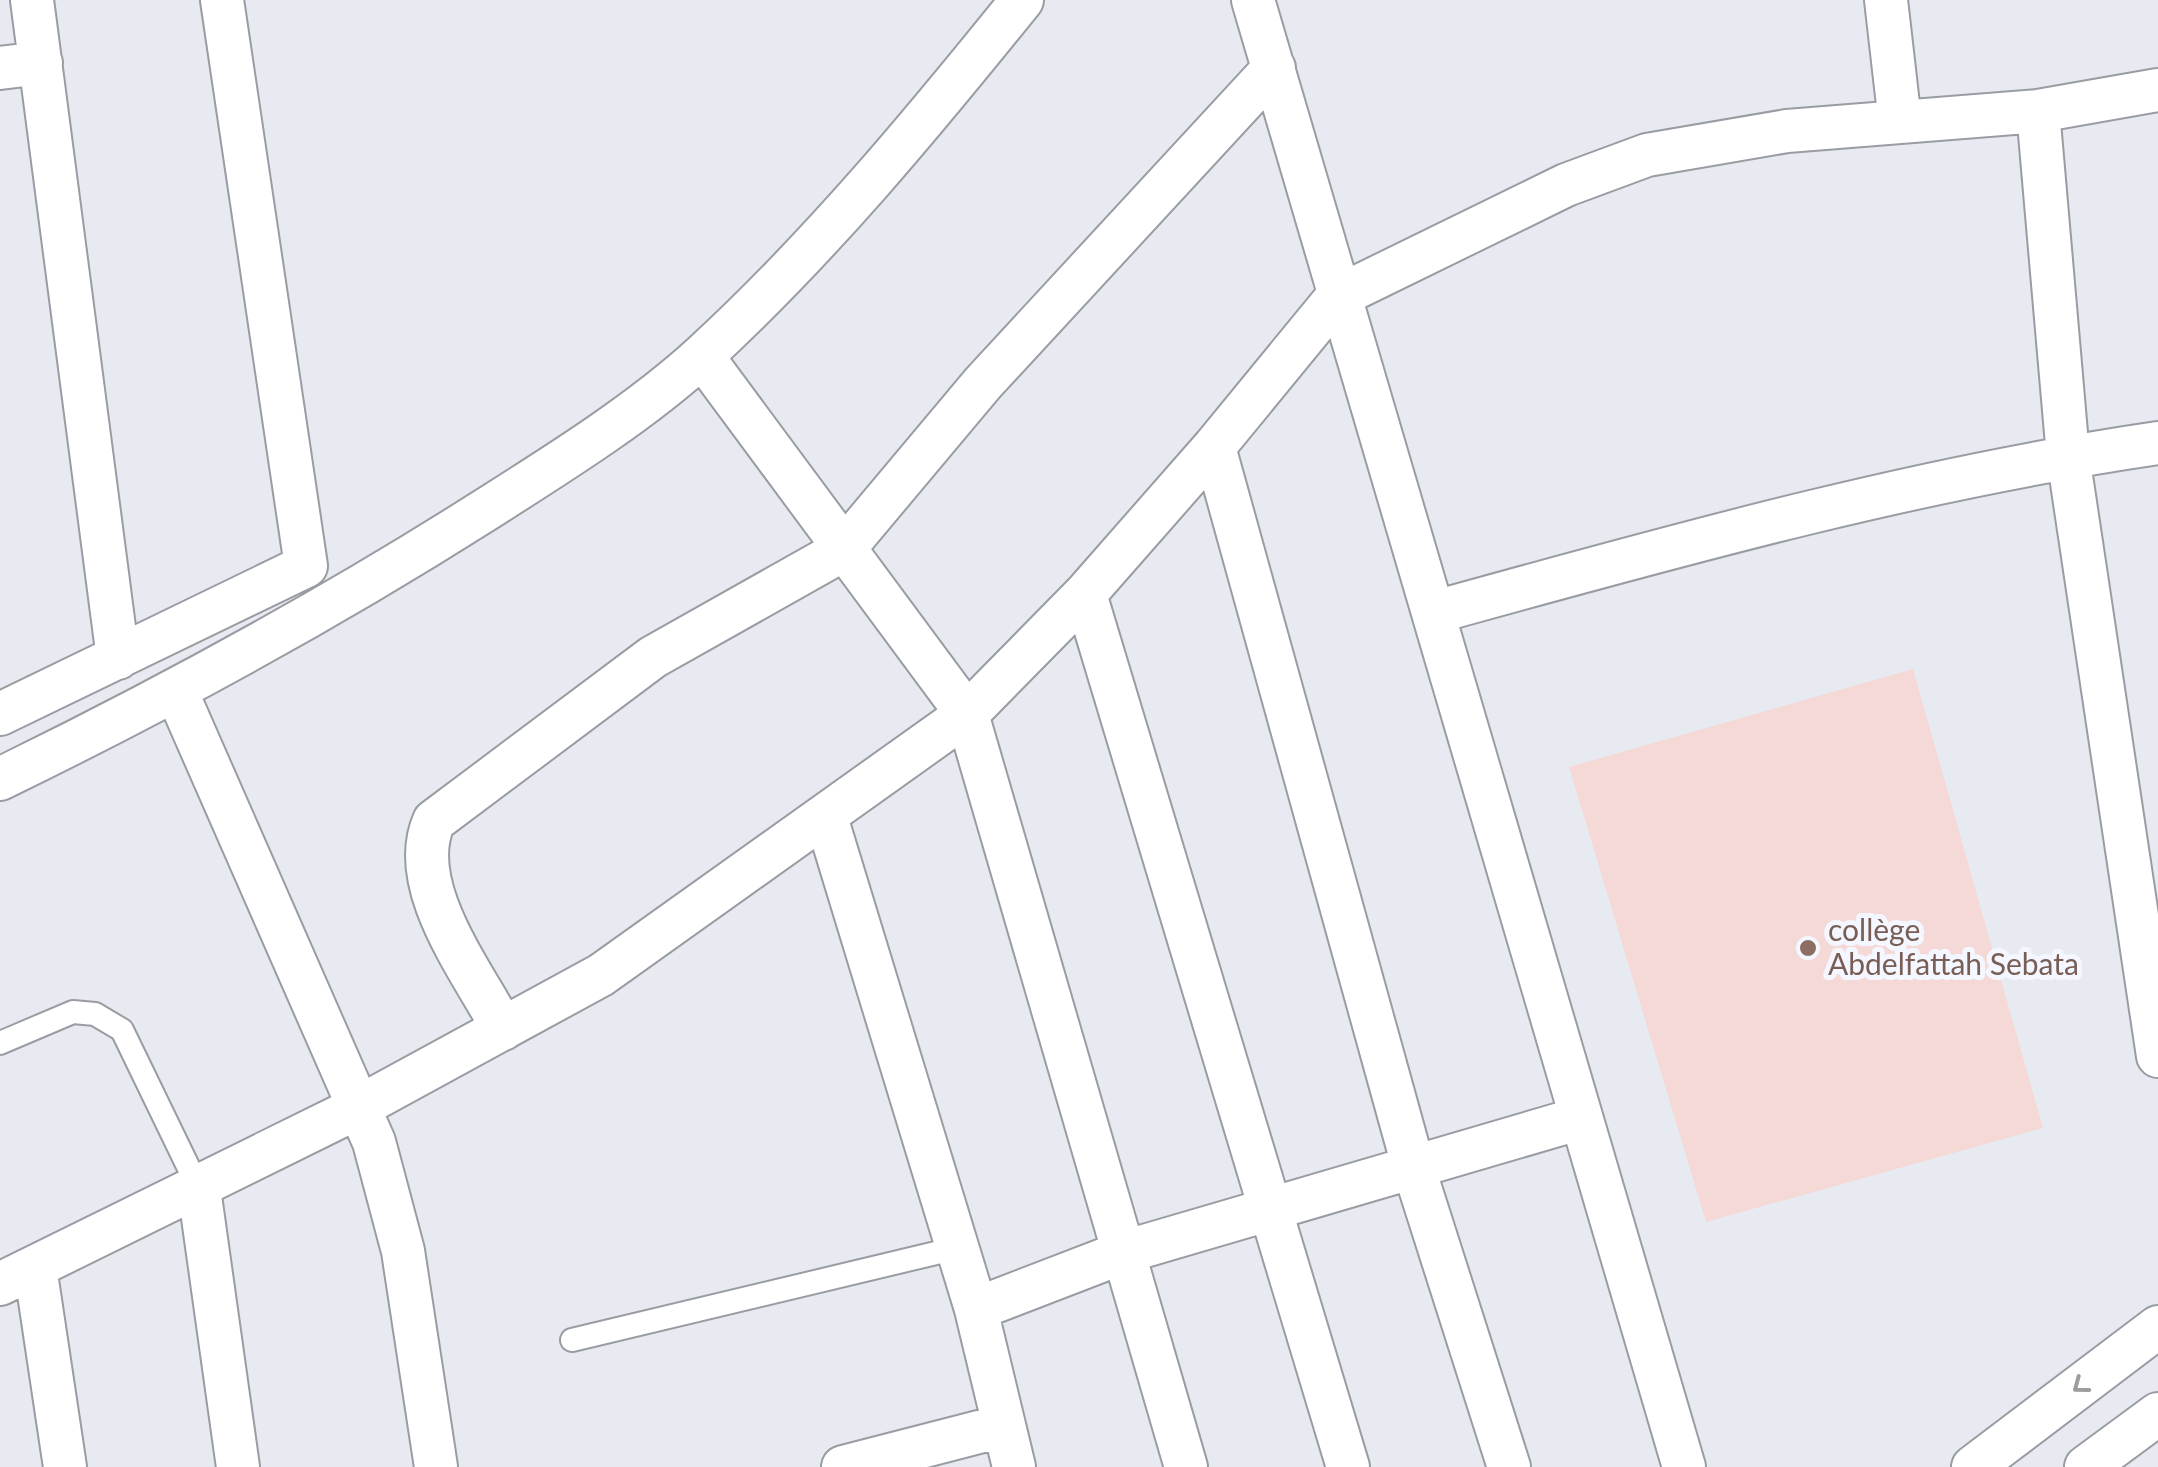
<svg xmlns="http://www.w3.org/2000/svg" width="2158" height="1467" font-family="Lato,sans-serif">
	<rect width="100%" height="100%" fill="#e7eaf1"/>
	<path fill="#f4d9d6" d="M1913,669L2043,1128L1706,1222L1569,767Z"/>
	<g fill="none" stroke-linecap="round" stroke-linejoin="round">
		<g stroke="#999ca3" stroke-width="26">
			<path id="lane" d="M0,1043L73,1012L95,1014L122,1030L199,1189
				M572,1340L957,1248"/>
		</g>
		<g stroke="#999ca3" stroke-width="46">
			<path id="street" d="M32,0L118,658
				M222,0L306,566
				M1253,0L1684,1467
				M1886,0L1900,122
				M0,68L41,63
				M2038,111L2068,456L2158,1056
				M702,356L967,714L1186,1467
				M1214,447L1414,1169L1509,1467
				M1085,594L1348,1467
				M1435,612C1674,546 1912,479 2158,443
				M177,693L374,1142L403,1251L436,1467
				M0,714L306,566
				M0,779C166,698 326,611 482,512C556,465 640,413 704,354C821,246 922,124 1022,0
				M826,817L976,1309L1014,1467
				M503,1029C473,972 405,886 434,821L653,657L843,550L983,383L1274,68
				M199,1189L238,1467
				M35,1267L65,1467
				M0,1284L357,1108L601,975L967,714L1085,594L1214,447L1337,297L1566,185L1647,155L1787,131L2038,111L2158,90
				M976,1309L1124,1252L1581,1118
				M843,1467L1002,1426
				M1973,1467L2158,1327
				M2086,1467L2158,1414"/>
		</g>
		<use href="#lane" stroke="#fff" stroke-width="22"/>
		<use href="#street" stroke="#fff" stroke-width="42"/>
	</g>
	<defs><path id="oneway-chevron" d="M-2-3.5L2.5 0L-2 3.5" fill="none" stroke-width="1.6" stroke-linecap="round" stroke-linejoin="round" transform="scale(2.5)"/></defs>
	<use stroke="#9d9d9f" href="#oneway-chevron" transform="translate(2080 1386) rotate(143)"/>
	<circle fill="#8d6e63" stroke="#f4f7ff" stroke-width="4" cx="1808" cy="948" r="10"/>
	<g text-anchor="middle" stroke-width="10" stroke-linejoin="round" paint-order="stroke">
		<g font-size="30" fill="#785e54" stroke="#f4f7ff" text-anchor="start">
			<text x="1828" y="941">collège<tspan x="1828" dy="34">Abdelfattah Sebata</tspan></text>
		</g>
	</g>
</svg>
